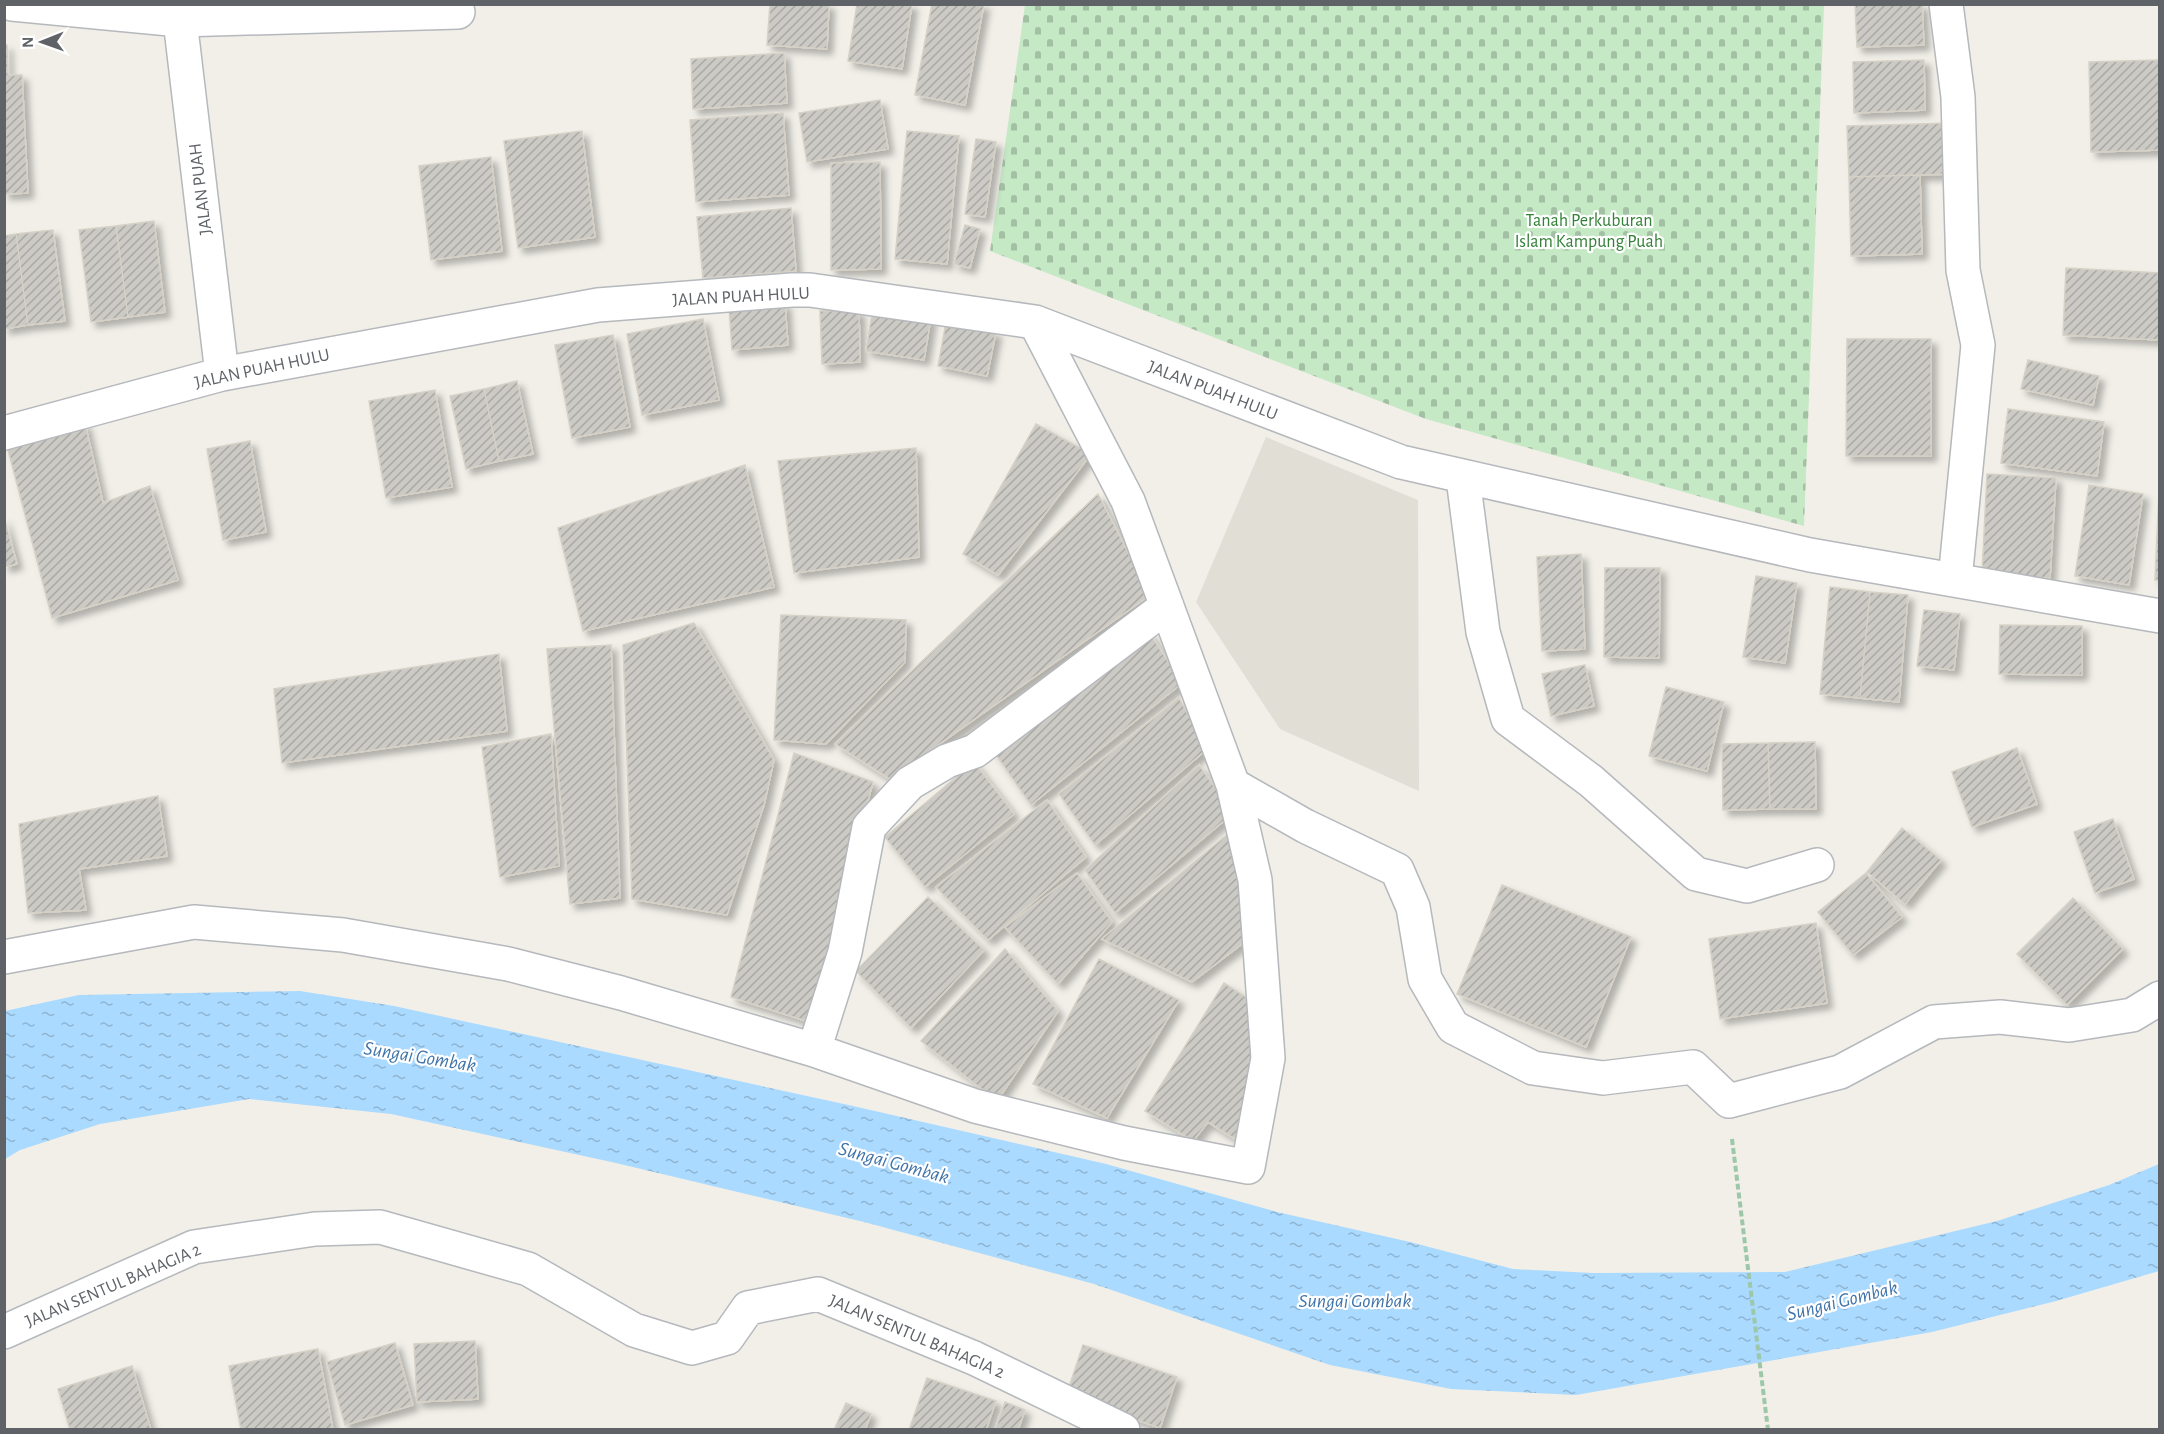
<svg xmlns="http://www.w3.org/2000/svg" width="2164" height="1434" font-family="'Alegreya Sans',sans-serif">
	<defs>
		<pattern id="cemetery-stones" width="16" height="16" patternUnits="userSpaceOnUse" patternTransform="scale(1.5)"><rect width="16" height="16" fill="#c5e8c5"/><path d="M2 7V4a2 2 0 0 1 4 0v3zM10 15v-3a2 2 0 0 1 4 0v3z" fill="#a3c0a4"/></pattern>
		<pattern id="water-ripples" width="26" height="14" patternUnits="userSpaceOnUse" patternTransform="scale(1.5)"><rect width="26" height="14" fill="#aadaff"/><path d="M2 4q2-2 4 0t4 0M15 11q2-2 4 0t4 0" fill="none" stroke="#8eb4d2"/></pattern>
		<pattern id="building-hatch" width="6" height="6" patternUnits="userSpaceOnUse" patternTransform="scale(1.5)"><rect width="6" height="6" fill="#cccac5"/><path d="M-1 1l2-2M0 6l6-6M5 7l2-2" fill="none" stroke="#a9a8a4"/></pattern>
		<filter id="shadow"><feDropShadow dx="5.5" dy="5.5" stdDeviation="3" flood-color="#0004"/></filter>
	</defs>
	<rect width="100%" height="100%" fill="#f1efe8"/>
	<path fill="#e1ded6" d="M1266,437L1418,500L1419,791L1280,729L1196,602Z"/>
	<path fill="url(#cemetery-stones)" d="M1025,5H1824L1804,526L1426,419L990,251Z"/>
	<path fill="url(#water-ripples)" d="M300,991L394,1006L853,1106L1106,1164L1277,1212L1410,1242L1513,1269L1593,1273L1785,1272L1997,1221L2109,1185L2159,1164V1271L2056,1301L1932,1332L1576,1395L1451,1389L1330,1365L1094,1284L864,1222L616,1163L391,1114L249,1099L100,1124L20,1150L5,1159V1011L79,995Z"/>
	<path fill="url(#building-hatch)" stroke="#d6d1c6" stroke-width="1.5" filter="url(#shadow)" d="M770,4H829L827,49L767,45Z
		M857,4H912L902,69L848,61Z
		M932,4H984L965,105L915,95Z
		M1855,4H1922L1924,45L1857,47Z
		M4,45H7L8,75H22L28,193L4,194Z
		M784,53L787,103L693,109L691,59Z
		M1924,60L1925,110L1854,113L1853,62Z
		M2160,60V150L2091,152L2089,62Z
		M880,100L888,149L807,162L799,113Z
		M783,113L789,195L696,202L690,120Z
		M1950,123L1951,174L1849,177L1847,126Z
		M582,131L595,237L518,248L504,141Z
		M907,131L959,136L947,264L895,259Z
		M976,139L996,142L985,217L965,214Z
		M491,157L502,251L431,260L419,166Z
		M880,162L881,269L831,270V163Z
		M1920,175L1922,254L1851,256L1849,177Z
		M791,208L796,271L703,278L697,217Z
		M154,221L165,312L128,317L116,226Z
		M965,225L980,229L970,268L954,264Z
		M116,226L128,317L91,322L79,230Z
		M53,230L65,321L28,325L16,234Z
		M16,234L28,325L4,329V236Z
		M2066,268L2160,273V340L2063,335Z
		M785,303L788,345L732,350L729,308Z
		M873,307L931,317L924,360L866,351Z
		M859,310L860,362L822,364L820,311Z
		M703,319L719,400L642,415L627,334Z
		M946,322L996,332L987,376L938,366Z
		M613,335L630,427L572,438L555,345Z
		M1847,339H1931V456H1846Z
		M2028,360L2099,376L2093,405L2021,389Z
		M517,381L533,454L499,461L484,389Z
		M484,389L499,461L466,469L450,396Z
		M435,390L452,487L386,498L369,401Z
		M2008,409L2104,422L2097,476L2001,463Z
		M85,423L103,503L150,486L178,580L52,618L7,446Z
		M1036,424L1091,454L998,575L963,554Z
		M250,441L266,532L223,540L207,449Z
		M916,448L919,557L794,573L778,461Z
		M745,465L774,587L583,631L558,528Z
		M1987,474L2056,478L2050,578L1982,574Z
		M2089,485L2143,494L2129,585L2075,576Z
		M2159,491H2160V580H2155Z
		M1098,494L1150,595L890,779L835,744Z
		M4,517L17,564L4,567Z
		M1581,554L1585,649L1542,651L1537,557Z
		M1605,568H1660L1659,658L1604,657Z
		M1756,576L1797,583L1785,663L1743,657Z
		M1830,587L1870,592L1860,698L1820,694Z
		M1870,592L1908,595L1899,702L1860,698Z
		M1924,610L1960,614L1954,670L1917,666Z
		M781,615L906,620L905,662L826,744L774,740Z
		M694,623L774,760L764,805L727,915L632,899L623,645Z
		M2000,625L2082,626V675L1999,674Z
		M1149,632L1182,683L1031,805L992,749Z
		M611,645L620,898L570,904L547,649Z
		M499,654L507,731L282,763L274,689Z
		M1585,665L1594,706L1551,716L1542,674Z
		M1666,687L1724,702L1707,771L1649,756Z
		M1179,698L1207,749L1095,845L1059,794Z
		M551,734L559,866L500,877L482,747Z
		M1815,742L1816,809H1770L1768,743Z
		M1768,743L1770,809L1723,810L1722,744Z
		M2017,748L2037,804L1972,827L1952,772Z
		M794,753L873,782L809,1022L731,997Z
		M974,762L1014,814L925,887L885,837Z
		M1199,765L1233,813L1115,913L1085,870Z
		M158,796L167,856L79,869L86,910L28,913L19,824Z
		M1047,800L1086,857L988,940L936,887Z
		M2113,819L2134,879L2095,893L2074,832Z
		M1902,828L1941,860L1905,904L1867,872Z
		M1234,829L1250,938L1192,982L1102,939Z
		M1077,873L1112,922L1058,984L1005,927Z
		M1866,873L1902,917L1853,955L1818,912Z
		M1502,885L1631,937L1586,1047L1457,994Z
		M928,897L984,950L911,1028L856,971Z
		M2073,898L2123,949L2067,1005L2017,954Z
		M1816,923L1827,1003L1720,1019L1709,939Z
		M1005,949L1058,1011L997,1101L921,1041Z
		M1099,959L1179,1000L1107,1118L1033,1084Z
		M1224,983L1252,1001L1257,1055L1240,1142L1208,1122L1193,1141L1145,1111Z
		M475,1341L478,1399L417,1402L414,1344Z
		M395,1343L413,1405L345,1425L327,1362Z
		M1083,1345L1177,1377L1160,1428L1066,1396Z
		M318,1349L333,1430H241L229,1366Z
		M132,1366L151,1430H70L58,1389Z
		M927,1378L996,1401L986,1430H909Z
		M1005,1402L1025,1410L1018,1430H995Z
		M846,1403L871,1414L865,1430H834Z"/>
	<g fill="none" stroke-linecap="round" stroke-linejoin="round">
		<g stroke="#b5b8bc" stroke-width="36">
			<path id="minor" d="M12,4L180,20L458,12
				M176,4L180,20L222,374
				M1946,4L1958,97L1963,270L1978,345L1955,580
				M4,433L222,374L598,305L792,290H810L1035,322L1401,462L1810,555L2160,616
				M1463,478L1483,632L1508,719L1591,781L1696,874L1747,886L1817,865
				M1233,785L1305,826L1397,870L1413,907L1425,979L1453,1027L1533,1068L1603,1078L1693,1067L1729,1101L1840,1072L1934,1022L2000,1017L2069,1025L2132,1015L2160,998
				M4,957L194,922L343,935L508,964L621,993L814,1050L975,1106L1124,1143L1248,1167L1268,1058L1255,880L1233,785L1128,501L1035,322
				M814,1050L845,952L869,827L910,783L947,761L975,751L1167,606
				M4,1332L194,1247L315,1229L380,1227L528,1269L634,1330L692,1348L727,1338L748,1308L818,1294L974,1358L1123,1430"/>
		</g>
		<path stroke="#9cc7a9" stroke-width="4" stroke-dasharray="6 3" stroke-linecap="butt" d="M1732,1139L1768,1430"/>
		<use href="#minor" stroke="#fff" stroke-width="33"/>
	</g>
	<g text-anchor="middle" stroke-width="4.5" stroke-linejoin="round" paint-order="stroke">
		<g font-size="18" fill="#5f6368" stroke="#fff">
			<text transform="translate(200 189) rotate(-97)" y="6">JALAN PUAH</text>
			<text transform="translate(741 296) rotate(-3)" y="6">JALAN PUAH HULU</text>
			<text transform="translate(262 368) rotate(-12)" y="6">JALAN PUAH HULU</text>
			<text transform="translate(1213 390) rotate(21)" y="6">JALAN PUAH HULU</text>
			<text transform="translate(113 1285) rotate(-23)" y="6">JALAN SENTUL BAHAGIA 2</text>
			<text transform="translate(917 1336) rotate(23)" y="6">JALAN SENTUL BAHAGIA 2</text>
		</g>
		<g font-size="18" fill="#348238" stroke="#fff">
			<text x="1589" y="226">Tanah Perkuburan<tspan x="1589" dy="21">Islam Kampung Puah</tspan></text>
		</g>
		<g font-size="20" font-style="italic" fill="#4174aa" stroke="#fff">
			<text transform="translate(420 1056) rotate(9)" y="7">Sungai Gombak</text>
			<text transform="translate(894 1162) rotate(15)" y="7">Sungai Gombak</text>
			<text x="1355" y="1307">Sungai Gombak</text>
			<text transform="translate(1842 1300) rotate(-14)" y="7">Sungai Gombak</text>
		</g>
	</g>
	<rect width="2164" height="1434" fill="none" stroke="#5f6368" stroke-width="12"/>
	<g transform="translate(42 42) rotate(269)" stroke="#ffffff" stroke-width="4.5" paint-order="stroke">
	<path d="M0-4.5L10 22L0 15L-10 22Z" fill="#5f6368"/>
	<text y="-9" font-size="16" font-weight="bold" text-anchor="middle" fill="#5f6368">N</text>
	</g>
</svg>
